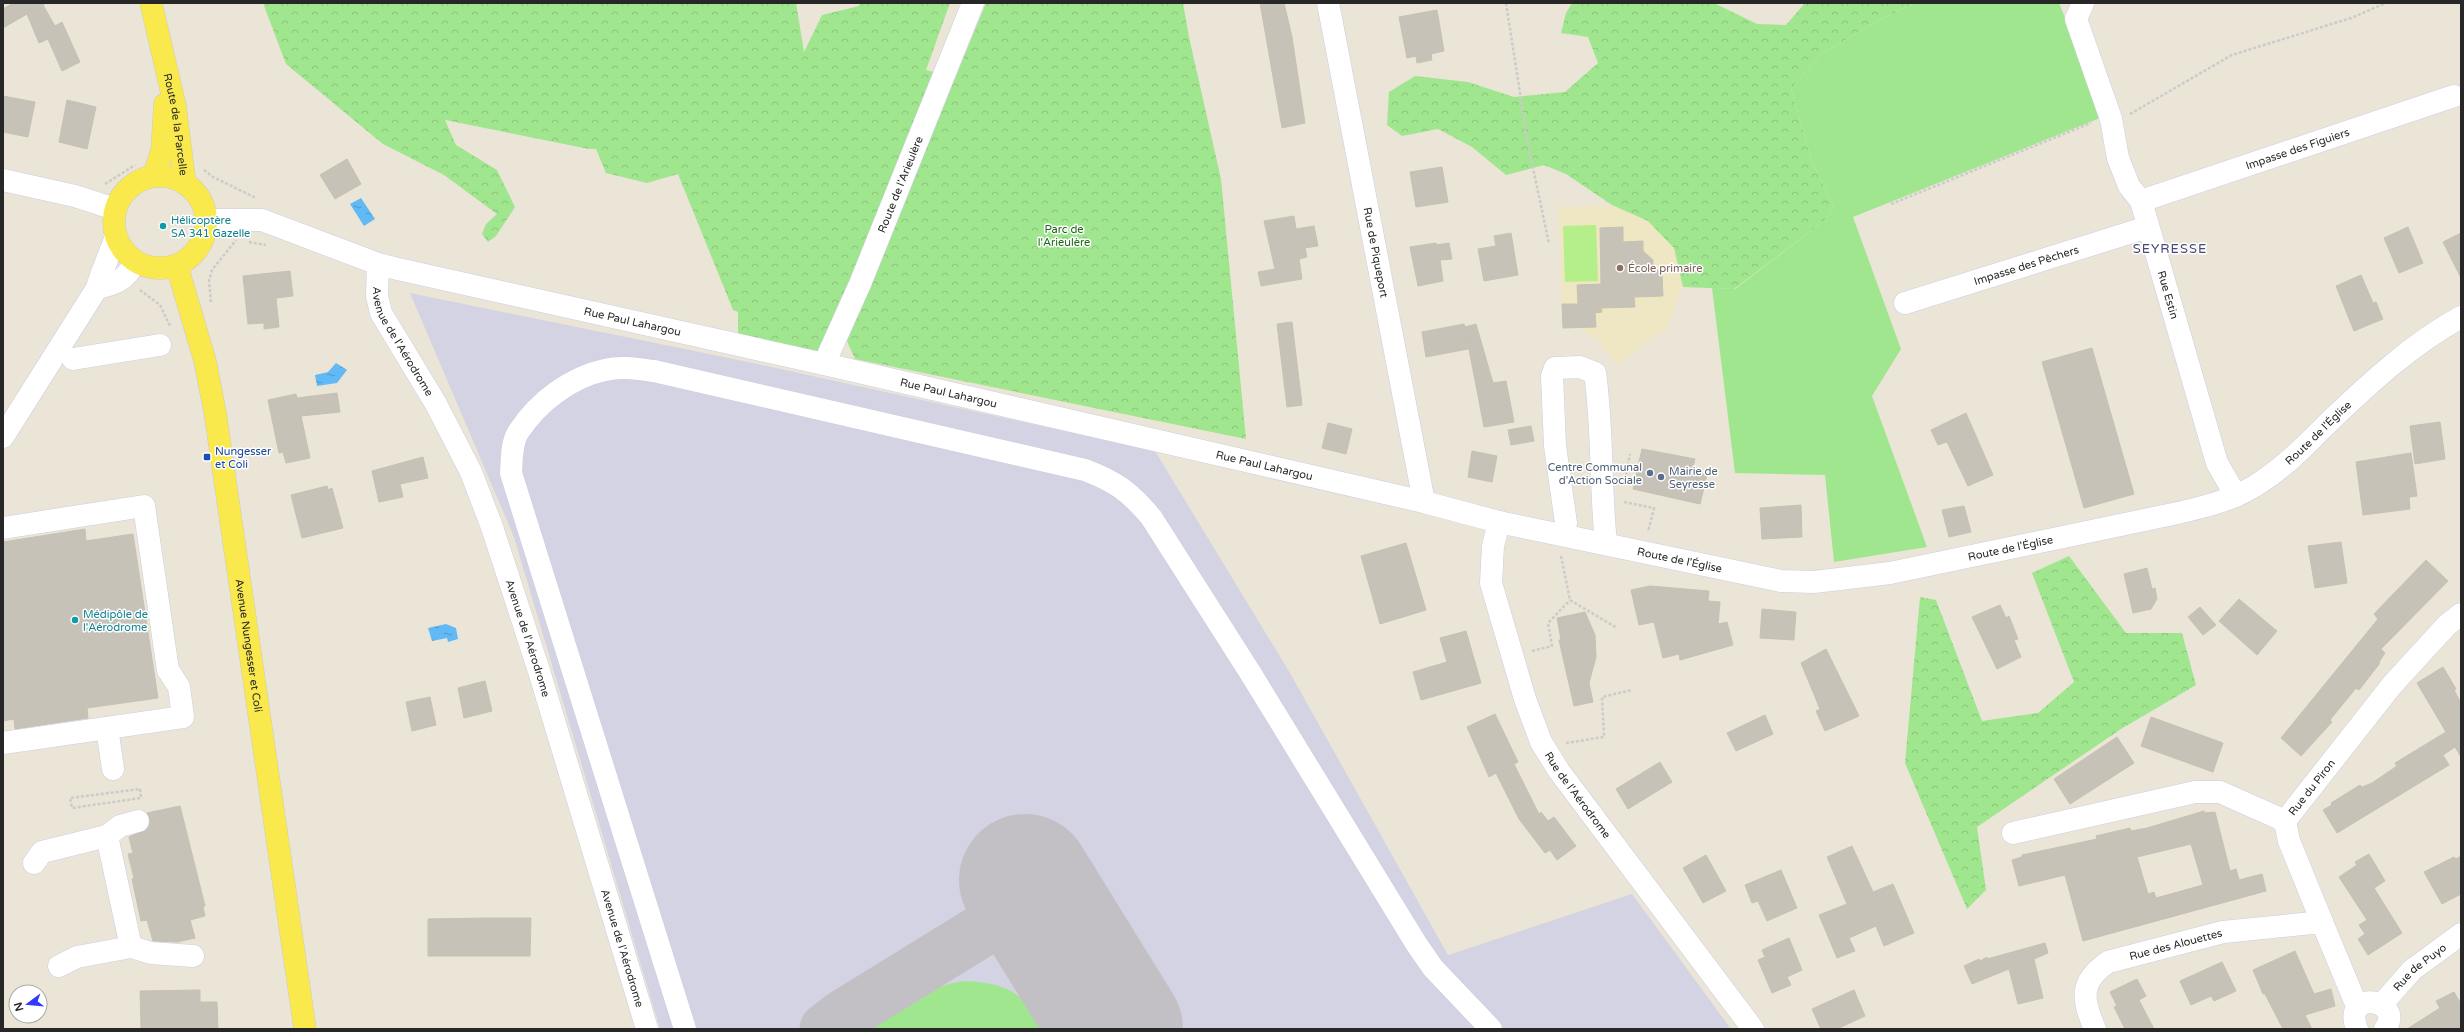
<svg xmlns="http://www.w3.org/2000/svg" width="2464" height="1032" font-family="'Varela Round',sans-serif">
	<defs>
		<pattern id="forest-crowns" width="20" height="18" patternUnits="userSpaceOnUse"><rect width="20" height="18" fill="#a0e68e"/><path d="M2 6a3 3 0 1 1 6 0M12 15a3 3 0 1 1 6 0" fill="none" stroke="#8ac57a"/></pattern>
		<pattern id="water-ripples" width="26" height="14" patternUnits="userSpaceOnUse"><rect width="26" height="14" fill="#61baf6"/><path d="M2 4q2-2 4 0t4 0M15 11q2-2 4 0t4 0" fill="none" stroke="#5097c7"/></pattern>
	</defs>
	<rect width="100%" height="100%" fill="#ebe5d7"/>
	<path fill="#efe7c4" d="M1612,205L1648,221L1674,248L1683,287L1668,326L1617,365L1602,345L1580,328H1563L1558,207Z"/>
	<path fill="#d3d3e3" d="M410,293L753,363L1155,451L1290,673L1448,955L1632,894L1731,1029H660L514,537Z"/>
	<path fill="#a0e68e" d="M1914,3H2059L2105,116L1853,217L1901,349L1872,396L1927,547L1834,562L1825,475L1735,473L1712,288L1735,289L1824,221L1834,207L1811,159L1791,89L1821,54L1878,21Z
		M964,981C1007,983 1023,992 1045,1029H864C896,1010 927,986 964,981Z"/>
	<path fill="url(#forest-crowns)" d="M263,3H796L804,52L822,15L859,6V3H950L926,70L934,72L821,352L738,336V312L733,310L678,174L647,183L606,173L596,149H589L445,120L456,145L497,170L515,207L496,236L488,242L482,234L486,224L497,214L444,175L383,144L286,64Z
		M986,3H1183L1189,37L1221,179L1246,439L855,359L847,341Z
		M1572,3H1714L1757,24L1786,25L1805,3H1914L1878,21L1821,54L1791,89L1811,159L1834,207L1824,221L1734,289L1683,287L1674,248L1648,221L1612,205L1566,174L1544,165L1506,175L1472,147L1438,129L1402,136L1387,125L1389,92L1415,76L1468,82L1514,97L1565,92L1598,63L1588,37L1561,33L1566,13Z
		M2069,556L2126,633H2182L2196,685L2121,729L1977,827L1986,890L1967,909L1905,763L1920,597L1936,600L1982,721L2038,713L2074,682L2032,573Z"/>
	<path fill="#b5ef89" d="M1596,225L1598,281L1565,282L1563,226Z"/>
	<path fill="url(#water-ripples)" d="M361,198L375,219L364,226L350,204Z
		M336,363L347,370L337,383L317,386L315,375L328,372Z
		M446,624L456,628L458,639L448,642L447,638L432,641L428,628Z"/>
	<g fill="none" stroke-linecap="round" stroke-linejoin="round">
		<path stroke="#c2c0c5" stroke-width="53" d="M826,1029L843,1016L1010,913C1048,907 1062,946 1078,973"/>
		<path stroke="#c2c0c5" stroke-width="132" d="M1025,880L1117,1029"/>
	</g>
	<path fill="#c6c2b7" stroke="#c6c1b1" fill-rule="evenodd" d="M13,3H46L43,5L55,26L62,22L80,62L62,71L48,39L39,43L27,14L3,28V9Z
		M1260,3H1284L1292,37L1305,123L1282,128Z
		M1437,10L1444,51L1431,54L1432,60L1417,63L1416,56L1407,58L1399,17Z
		M3,96L35,102L28,137L3,132Z
		M67,100L96,107L87,149L59,142Z
		M347,159L361,184L335,199L320,175Z
		M1442,167L1448,202L1416,207L1410,172Z
		M1294,216L1296,229L1314,226L1318,246L1305,248L1307,257L1299,259L1302,279L1261,286L1258,272L1275,269L1264,221Z
		M1623,227V242L1643,241V251L1653,260V265L1662,275L1663,296L1634,297L1635,307L1601,308L1602,312L1595,313L1596,327L1563,328L1562,304H1578L1577,285L1601,284L1600,228Z
		M2408,227L2423,263L2399,273L2384,238Z
		M1511,233L1518,275L1484,281L1478,249L1496,246L1494,236Z
		M2461,233V278L2443,242Z
		M1436,243L1437,245L1449,243L1452,259L1440,260L1443,281L1418,286L1410,247Z
		M290,271L293,296L276,298L279,327L264,329V323L248,324L243,276Z
		M2361,275L2373,303L2376,302L2383,319L2354,331L2336,286Z
		M1292,322L1302,405L1287,407L1277,324Z
		M1464,324L1465,327L1476,324L1493,383L1506,381L1514,422L1484,427L1466,334L1468,349L1426,357L1422,332Z
		M2092,348L2134,494L2084,508L2042,362Z
		M337,393L340,412L301,416L310,458L286,463L283,452L279,453L268,400L296,394L297,398Z
		M1966,413L1993,475L1968,486L1947,442L1938,445L1931,430Z
		M2440,422L2445,459L2415,464L2410,426Z
		M1328,423L1352,429L1346,454L1322,448Z
		M1531,426L1534,441L1511,445L1508,430Z
		M1642,449L1695,459L1692,471L1707,475L1700,504L1633,489Z
		M1472,451L1497,456L1492,482L1468,477Z
		M2411,453L2417,496L2409,497L2410,509L2363,515L2356,462Z
		M423,457L428,478L400,484L403,497L379,502L372,471Z
		M327,486L328,490L332,488L343,528L302,538L291,495Z
		M1801,505L1802,537L1762,539L1760,508Z
		M1964,506L1971,532L1949,537L1942,510Z
		M85,529L86,541L133,534L158,698L87,708L88,718L15,729L14,719L3,721V542Z
		M2341,542L2347,583L2315,588L2308,546Z
		M1406,543L1426,610L1380,624L1361,556Z
		M2426,560L2448,581L2381,649L2385,653L2379,662L2380,663L2359,690L2356,688L2330,720L2332,722L2301,756L2281,738L2378,619L2374,614Z
		M2147,568L2152,589L2155,588L2157,599L2151,609L2133,613L2124,574Z
		M1650,586L1709,591L1708,601L1720,602L1718,624L1727,622L1733,645L1680,660L1679,654L1663,658L1654,622L1639,625L1631,590Z
		M2239,599L2277,631L2257,655L2219,621Z
		M2000,605L2006,618L2009,616L2018,639L2014,640L2021,657L1997,669L1972,617Z
		M2200,607L2216,625L2203,635L2188,617Z
		M1762,609L1796,612L1794,640L1760,638Z
		M1585,612L1595,635L1596,657L1589,683L1593,702L1574,706L1559,640H1561L1557,618Z
		M1466,631L1481,683L1421,700L1413,672L1447,662L1440,638Z
		M1826,649L1859,716L1825,731L1816,711L1820,709L1801,663Z
		M2443,667L2456,689L2454,690L2461,703V757L2455,747L2443,755L2449,765L2337,833L2323,810L2332,805L2331,803L2360,785L2362,787L2372,783L2397,766L2395,763L2446,732L2417,683Z
		M485,681L492,711L464,718L458,688Z
		M430,697L436,725L412,731L406,702Z
		M1495,714L1518,762L1514,764L1539,814L1541,812L1548,821L1554,817L1576,846L1557,860L1550,850L1545,853L1519,819L1496,773L1489,777L1467,727Z
		M1765,715L1773,734L1736,751L1727,733Z
		M2151,717L2223,743L2213,772L2141,746Z
		M2117,737L2134,763L2070,804L2054,779Z
		M1660,762L1672,782L1628,809L1616,789Z
		M180,806L205,906L203,907L205,916L190,920L195,938L177,942L153,941L147,920L141,921L132,879L134,878L128,854L133,853L129,837L147,829L150,824L147,813Z
		M2204,811L2205,813L2215,812L2230,871L2236,869L2239,880L2262,874L2266,891L2083,941L2065,875L2019,886L2012,860L2022,857V855L2097,839L2096,836L2130,828L2131,831L2147,828ZM2191,844L2203,885L2156,898L2154,892L2148,894L2137,857Z
		M1852,846L1873,892L1893,884L1914,933L1884,946L1876,926L1849,938L1855,951L1837,958L1819,915L1847,904L1827,857Z
		M2369,854L2385,881L2374,888L2402,933L2368,955L2358,939L2365,934L2359,925L2367,920L2339,877L2357,865L2355,862Z
		M1706,855L1726,891L1703,903L1683,868Z
		M2461,856V894L2442,904L2424,872L2454,857L2456,859Z
		M1781,870L1797,908L1767,921L1758,901L1752,903L1745,885Z
		M487,918H531L530,956H428V919Z
		M1789,938L1802,970L1787,977L1791,985L1772,993L1758,960L1765,957L1762,950Z
		M2045,943L2048,953L2034,959L2043,998L2018,1004L2009,969L1972,984L1964,966L1979,959L1980,961L1987,957V959Z
		M2295,951L2314,994L2331,989L2335,1006L2305,1015L2312,1029H2283L2265,994H2263L2253,970Z
		M2222,962L2236,991L2214,1001L2211,996L2191,1005L2180,981Z
		M2137,979L2146,996L2139,1000L2154,1029H2125L2114,1007L2117,1006L2110,992Z
		M200,990V1002H217L218,1029H141L140,991Z
		M1854,990L1865,1016L1837,1029H1821L1812,1009Z
		M2454,992L2461,1004V1029H2407L2440,1008L2436,1001Z"/>
	<g fill="none" stroke-linecap="round" stroke-linejoin="round">
		<g stroke="#cccde2" stroke-width="23">
			<g id="minor">
				<path id="s1" d="M1328,3L1424,502"/>
				<path id="s2" d="M2083,3L2076,19L2111,119L2118,158L2129,186L2141,201L2217,463L2236,496"/>
				<path d="M3,180L75,196L115,209"/>
				<path id="s3" d="M2141,201L2454,96"/>
				<path id="s4" d="M206,220H262L378,264L398,269L824,364L1424,502L1499,522L1781,581L1814,582L1890,573L2173,514C2204,507 2235,500 2261,482C2287,465 2309,442 2331,420C2371,382 2412,344 2461,317"/>
				<path id="s5" d="M378,264L377,296L381,313L436,404L471,472L492,527L539,671L647,1029"/>
				<path d="M97,288C116,284 126,280 135,262"/>
				<path id="s6" d="M1905,303L2148,227"/>
				<path d="M73,359L160,345"/>
				<path id="s7" d="M824,364L860,284L973,3"/>
				<path d="M3,437L97,288C102,270 110,254 116,236"/>
				<path id="s8" d="M1499,522L1493,546L1491,583L1525,699L1541,742L1559,771L1753,1029"/>
				<path d="M3,528L144,506L168,670L179,687L183,717L3,743"/>
				<path d="M1562,534L1566,523L1555,446L1552,376L1555,368L1580,367L1595,373C1603,429 1600,486 1606,543"/>
				<path d="M107,728L113,769"/>
				<path id="s9" d="M2285,821L2392,685L2447,625L2461,614"/>
				<path d="M2285,821L2289,841L2322,922"/>
				<path d="M2013,833L2195,792H2220L2285,821"/>
				<path d="M107,836L120,826L138,821"/>
				<path d="M34,863L42,852L107,836L131,947"/>
				<path d="M59,966L77,957L131,947L151,953L193,956"/>
				<path id="s10" d="M2382,1004L2412,970L2461,934"/>
				<path d="M685,1029L511,473C512,460 511,442 519,431C538,402 571,377 605,370C621,366 638,369 654,371L1085,470C1116,482 1129,491 1151,517L1251,674L1417,945L1433,968L1491,1029"/>
				<path id="s11" d="M2095,1029C2082,999 2079,982 2108,962L2223,932L2322,922L2354,999L2360,1005"/>
				<path d="M2357,1029C2341,988 2406,999 2385,1029"/>
			</g>
		</g>
		<g stroke="#cbcbcb" stroke-width="23">
			<g id="major">
				<path id="s12" d="M151,3L175,106L185,184"/>
				<circle cx="160" cy="222" r="46"/>
				<path d="M154,176L162,150L165,104"/>
				<path id="s13" d="M177,266L205,361L215,412L305,1029"/>
			</g>
		</g>
		<path stroke="#cbcbcb" stroke-width="2.5" stroke-dasharray="3 2" stroke-linecap="butt" d="M1506,3L1528,144L1549,244
			M2130,114L2232,55L2351,18L2386,3
			M204,170L213,177L256,198
			M105,184L135,165
			M1891,204L2091,123
			M249,242L266,245
			M140,290L160,305L170,326
			M211,302L209,281L212,270L236,240
			M1624,485L1630,454
			M1624,502L1654,508L1648,532
			M1561,556L1570,600L1617,628
			M1532,651L1552,646L1548,623L1570,600
			M1566,743L1604,737L1602,697L1632,690
			M140,789L141,798L72,808L70,798Z"/>
		<use href="#minor" stroke="#fff" stroke-width="22"/>
		<use href="#major" stroke="#fae94d" stroke-width="22"/>
	</g>
	<g fill="#0f9aa8" stroke="#fff" stroke-width="1.5">
		<circle cx="163" cy="226" r="4"/>
		<circle cx="75" cy="620" r="4"/>
	</g>
	<circle fill="#8d6e63" stroke="#fff" stroke-width="1.5" cx="1620" cy="268" r="4"/>
	<rect fill="#1a4fb4" stroke="#fff" stroke-width="1.5" x="203" y="453" width="8" height="8" rx="2"/>
	<g fill="#5c6f8a" stroke="#fff" stroke-width="1.5">
		<circle cx="1650" cy="473" r="4"/>
		<circle cx="1661" cy="477" r="4"/>
	</g>
	<g text-anchor="middle" stroke-width="3" stroke-linejoin="round" paint-order="stroke">
		<g font-size="11" fill="#272727" stroke="#fff">
			<text dy="4" stroke="none"><textPath href="#s12" startOffset="124">Route de la Parcelle</textPath></text>
			<text dy="4" stroke="none"><textPath href="#s3" startOffset="165">Impasse des Figuiers</textPath></text>
			<text dy="4" stroke="none"><textPath href="#s7" startOffset="195">Route de l'Arieulère</textPath></text>
			<text dy="4" stroke="none"><textPath href="#s1" startOffset="254">Rue de Piqueport</textPath></text>
			<text dy="4" stroke="none"><textPath href="#s6" startOffset="127">Impasse des Pêchers</textPath></text>
			<text dy="4" stroke="none"><textPath href="#s2" startOffset="310">Rue Estin</textPath></text>
			<text dy="4" stroke="none"><textPath href="#s4" startOffset="441">Rue Paul Lahargou</textPath></text>
			<text dy="4" stroke="none"><textPath href="#s5" startOffset="84">Avenue de l'Aérodrome</textPath></text>
			<text dy="4" stroke="none"><textPath href="#s4" startOffset="765">Rue Paul Lahargou</textPath></text>
			<text dy="4" stroke="none"><textPath href="#s4" startOffset="2187">Route de l'Église</textPath></text>
			<text dy="4" stroke="none"><textPath href="#s4" startOffset="1089">Rue Paul Lahargou</textPath></text>
			<text dy="4" stroke="none"><textPath href="#s4" startOffset="1851">Route de l'Église</textPath></text>
			<text dy="4" stroke="none"><textPath href="#s4" startOffset="1515">Route de l'Église</textPath></text>
			<text dy="4" stroke="none"><textPath href="#s5" startOffset="408">Avenue de l'Aérodrome</textPath></text>
			<text dy="4" stroke="none"><textPath href="#s13" startOffset="387">Avenue Nungesser et Coli</textPath></text>
			<text dy="4" stroke="none"><textPath href="#s9" startOffset="43">Rue du Piron</textPath></text>
			<text dy="4" stroke="none"><textPath href="#s8" startOffset="293">Rue de l'Aérodrome</textPath></text>
			<text dy="4" stroke="none"><textPath href="#s11" startOffset="147">Rue des Alouettes</textPath></text>
			<text dy="4" stroke="none"><textPath href="#s5" startOffset="732">Avenue de l'Aérodrome</textPath></text>
			<text dy="4" stroke="none"><textPath href="#s10" startOffset="53">Rue de Puyo</textPath></text>
		</g>
		<g font-size="11" fill="#0d838f" stroke="#fff" text-anchor="start">
			<text x="171" y="224">Hélicoptère<tspan x="171" dy="13">SA 341 Gazelle</tspan></text>
			<text x="83" y="618">Médipôle de<tspan x="83" dy="13">l'Aérodrome</tspan></text>
		</g>
		<g font-size="11" fill="#1a6714" stroke="#fff">
			<text x="1064" y="233">Parc de<tspan x="1064" dy="13">l'Arieulère</tspan></text>
		</g>
		<g font-size="11" fill="#785e54" stroke="#fff" text-anchor="start">
			<text x="1628" y="272">École primaire</text>
		</g>
		<g font-size="11" fill="#164399" stroke="#fff" text-anchor="start">
			<text x="215" y="455">Nungesser<tspan x="215" dy="13">et Coli</tspan></text>
		</g>
		<g font-size="11" fill="#4e5e75" stroke="#fff" text-anchor="end">
			<text x="1642" y="471">Centre Communal<tspan x="1642" dy="13">d’Action Sociale</tspan></text>
			<text x="1669" y="475" text-anchor="start">Mairie de<tspan x="1669" dy="13">Seyresse</tspan></text>
		</g>
		<g font-size="13" letter-spacing="1" fill="#45477a" stroke="#fff">
			<text x="2170" y="253">SEYRESSE</text>
		</g>
	</g>
	<rect width="2464" height="1032" fill="none" stroke="#272727" stroke-width="8"/>
	<g transform="translate(28 1004) rotate(254)"><circle r="19" fill="#ffffff" stroke="#a9a9a9"/>
	<path d="M0-3L7 15L0 10L-7 15Z" fill="#303aff"/>
	<text y="-6" font-size="11" font-weight="bold" text-anchor="middle" fill="#272727">N</text>
	</g>
</svg>
